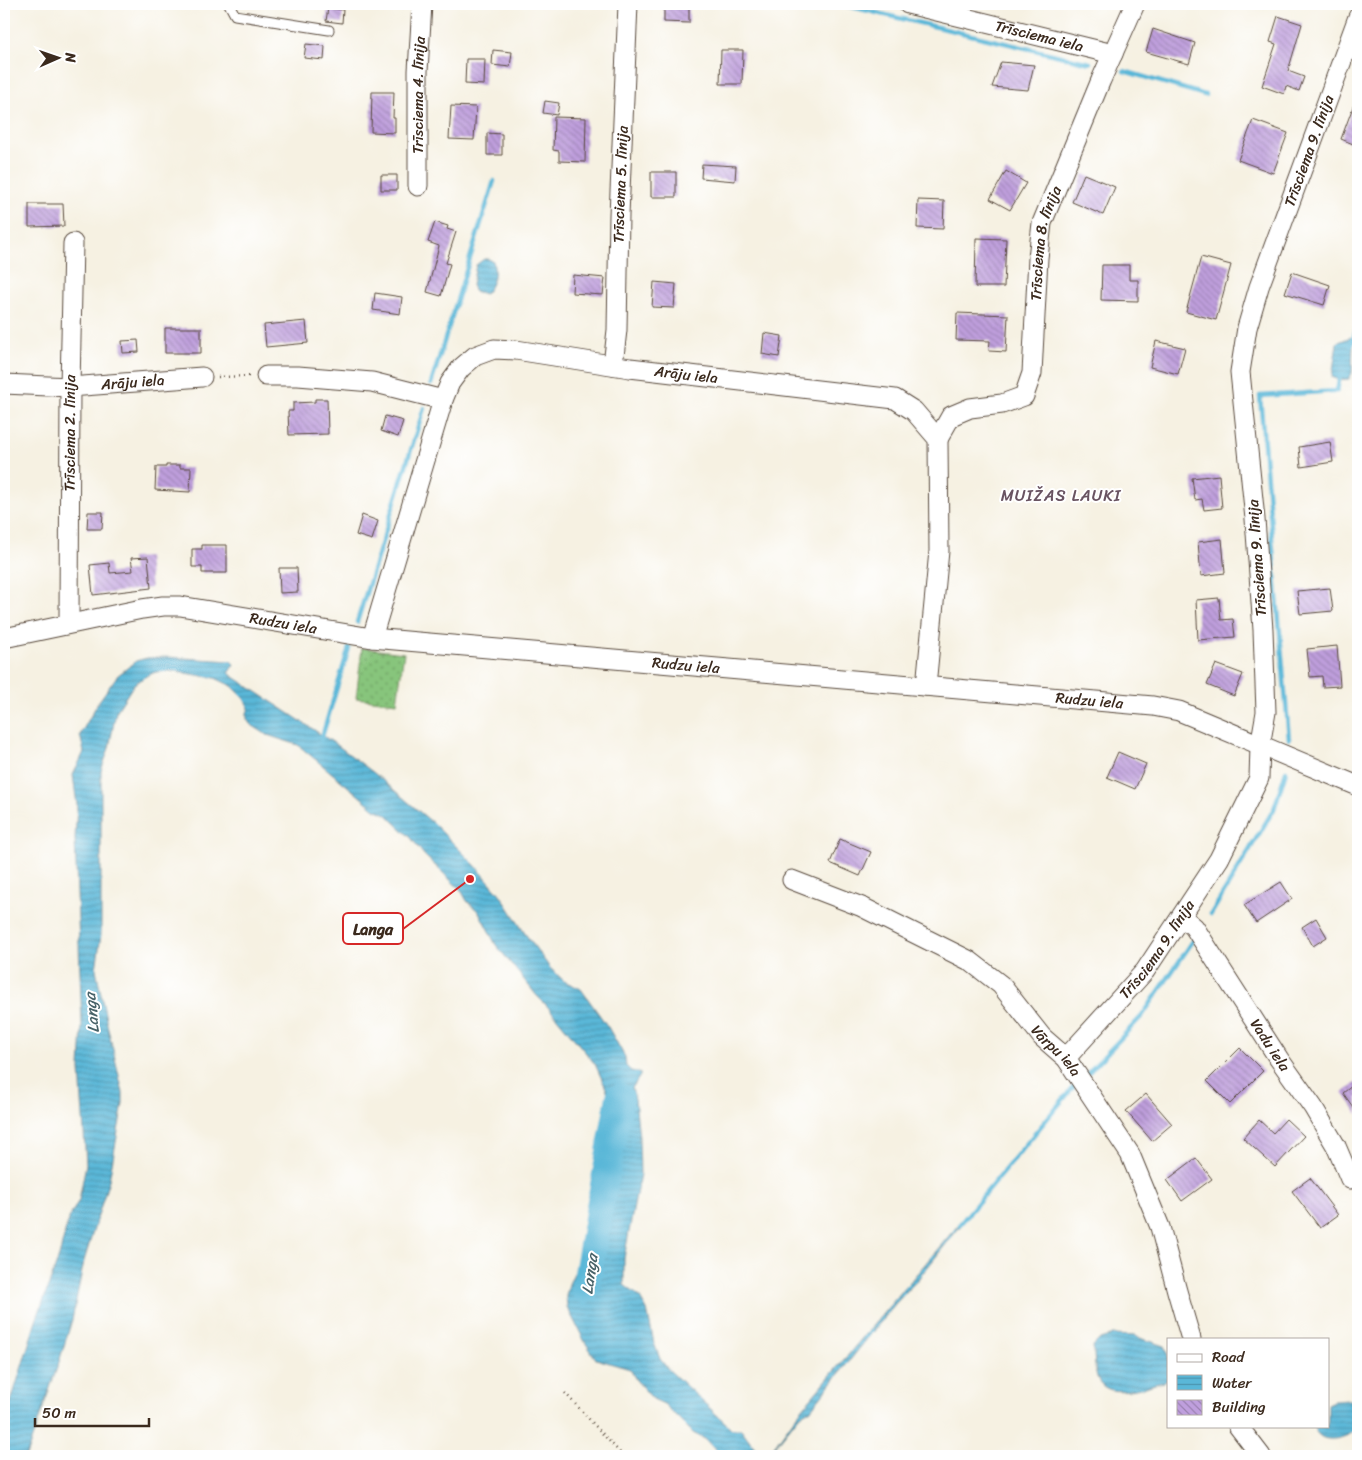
<svg xmlns="http://www.w3.org/2000/svg" width="1362" height="1460" font-family="Sriracha,sans-serif">
	<defs>
		<pattern id="park-dots" width="8" height="8" patternUnits="userSpaceOnUse" patternTransform="scale(1.25)"><rect width="8" height="8" fill="#87c57c"/><path d="M2 2h.1M6 6h.1" fill="none" stroke="#70a065" stroke-width="1.8" stroke-linecap="round"/></pattern>
		<pattern id="water-rules" width="6" height="5" patternUnits="userSpaceOnUse" patternTransform="scale(1.25)"><rect width="6" height="5" fill="#5ab7d8"/><path d="M0 2.5h6" fill="none" stroke="#4c95af"/></pattern>
		<pattern id="building-back-hatch" width="6" height="6" patternUnits="userSpaceOnUse" patternTransform="scale(1.25)"><rect width="6" height="6" fill="#bf9fdd"/><path d="M-1 5l2 2M0 0l6 6M5-1l2 2" fill="none" stroke="#9c82b3"/></pattern>
	</defs>
	<rect width="100%" height="100%" fill="#fff"/>
	<filter id="ink" filterUnits="userSpaceOnUse"><feTurbulence type="fractalNoise" baseFrequency=".02" numOctaves="2"/><feDisplacementMap in="SourceGraphic" scale="10" xChannelSelector="R" yChannelSelector="G"/><feConvolveMatrix kernelMatrix="1 2 1 2 8 2 1 2 1" color-interpolation-filters="sRGB"/></filter>
	<filter id="wash" filterUnits="userSpaceOnUse"><feTurbulence type="fractalNoise" baseFrequency=".0096" numOctaves="4" result="noise"/><feDisplacementMap in="SourceGraphic" scale="20" xChannelSelector="R" yChannelSelector="G"/><feGaussianBlur stdDeviation="1.12" result="paint"/><feColorMatrix in="noise" values="0 0 0 0 0 0 0 0 0 0 0 0 0 0 0 0 0 1.4 0 .05"/><feComposite in="paint" operator="in"/></filter>
	<g filter="url(#wash)">
		<rect width="100%" height="100%" fill="#f6f1e2"/>
		<path fill="url(#park-dots)" stroke="#61784d" d="M362,648L404,653L397,703L356,698Z"/>
		<path fill="url(#water-rules)" stroke="#4a707b" d="M484,259H488L493,261C496,274 494,284 485,294L474,291L472,285L476,265Z
			M1350,337L1353,340L1352,373L1349,379L1338,380L1332,377L1337,343Z
			M167,657L231,661L234,664L229,672L231,675L337,745L374,773L434,824L474,864L500,894L524,932L550,968L564,981L581,989L608,1027L625,1057L626,1066L631,1071L640,1073V1076L632,1088L635,1099L639,1137L640,1174L624,1258V1285L639,1296L647,1310L654,1343L660,1359L669,1370L732,1429H741L755,1448L767,1456L796,1416L959,1224H962L919,1278L895,1304L810,1410L799,1416L767,1456H769H721L705,1439L693,1433L664,1404L653,1399L636,1380L630,1369L596,1359L585,1342L567,1307L566,1296L569,1284L574,1273L590,1256L598,1239L597,1217L602,1205L607,1180V1172L612,1166L615,1158L613,1110L610,1097L595,1064L548,1007L537,996L496,945L479,912L467,901L461,890L424,855L412,839L386,814L375,809L298,745L267,735L250,724L247,719V713L249,708L243,697L232,686L215,678L173,671L156,672L148,675L134,684L116,712L109,748L101,771V935L96,969L107,1024L123,1093V1104L109,1180L84,1261L72,1320L59,1362L26,1456H4V1424L36,1321L59,1257L68,1220L79,1200L86,1164L80,1069L82,1025L75,839L77,805L73,775L84,752L80,735L99,701L117,676L136,661L147,658Z
			M1113,1335L1134,1336L1165,1346L1168,1353V1379L1163,1382C1145,1386 1106,1402 1097,1377C1094,1368 1095,1356 1093,1346L1100,1339Z
			M1349,1400L1358,1401V1428C1348,1439 1318,1447 1314,1426H1328V1404L1334,1401Z"/>
		<g fill="none" stroke-linecap="round" stroke-linejoin="round">
			<path stroke="#5ab7d8" stroke-width="4.5" d="M839,4L1090,63
				M1124,71L1205,95
				M1351,345L1358,325
				M431,384L494,181
				M357,622L424,408
				M1289,739L1260,396L1337,391L1340,375
				M321,740L349,648
				M1211,914L1274,809L1286,771
				M1087,1074L1142,1016L1195,938
				M960,1224L1075,1085"/>
			<path stroke="#5ab7d8" stroke-width="28" d="M585,1290L620,1097"/>
		</g>
		<g id="blocks">
			<path fill="url(#building-back-hatch)" d="M664,6H689V23L664,22Z
				M328,8L343,10L342,23L326,21Z
				M1278,16L1302,24L1288,71L1304,77L1299,91L1286,86L1284,94L1262,86L1276,44L1270,42Z
				M1153,29L1195,43L1189,64L1146,52Z
				M306,44L325,46L324,60L304,58Z
				M493,50L512,52L510,67L492,65Z
				M721,50H743L742,84H720Z
				M466,59H485L484,85L465,84Z
				M1001,62L1034,65L1028,90L992,87Z
				M372,92H394L393,118H395V133L371,132Z
				M1357,96H1358V146L1341,139Z
				M545,101L559,103L557,115L543,113Z
				M451,106L476,107L474,140L449,139Z
				M554,117L586,118L585,162L559,161V151L553,150Z
				M1253,120L1288,133L1273,173L1238,160Z
				M487,133L502,134V155H487Z
				M702,164L736,166L735,181L701,178Z
				M1006,171L1026,183L1010,210L990,199Z
				M651,172H676V197H651Z
				M1084,174L1115,187L1103,215L1072,202Z
				M381,175H397V190H381Z
				M918,200L944,201L943,229L917,228Z
				M29,204H63L64,226L29,227Z
				M435,222L448,226L447,229L456,232L446,263L450,264L441,296L427,292L439,246L428,242Z
				M976,238L1006,239L1004,287H975Z
				M1201,257L1231,265L1216,320L1186,312Z
				M1102,265H1129V280H1138V301L1101,300Z
				M1292,272L1330,285L1324,305L1285,293Z
				M573,275L605,278L603,295L572,293Z
				M654,282L676,284L674,308L652,307Z
				M375,293L402,297L400,314L373,310Z
				M957,313L1008,315L1006,352L989,351L990,341L956,340Z
				M306,321L308,343L266,347L264,325Z
				M165,328H201V353H165Z
				M764,333L782,336L779,357L762,354Z
				M138,340L139,352L123,353L122,341Z
				M1156,341L1185,348L1178,374L1150,367Z
				M315,399H327L328,434L289,435L288,411H293V403L315,402Z
				M385,416L403,421L398,437L381,431Z
				M1330,442L1333,462L1301,467L1299,447Z
				M166,465H180V468H191L190,492L155,490L156,467H166Z
				M1219,475L1222,508L1204,510L1202,499L1195,500L1192,478Z
				M88,512H103L102,529H87Z
				M362,515L378,521L372,540L356,535Z
				M1222,539L1225,573L1201,576L1198,542Z
				M202,545H227V573H202V567H192V549H202Z
				M148,557L151,588L93,595L90,565L109,563L110,573L133,571L131,558Z
				M279,568H297L298,592L280,593Z
				M1330,588L1333,611L1300,614L1297,591Z
				M1219,598L1221,620L1233,619L1235,637L1198,640L1196,600Z
				M1337,646L1340,686L1323,687L1322,676L1310,677L1307,649Z
				M1216,664L1243,674L1234,696L1207,685Z
				M1118,752L1146,764L1135,789L1107,777Z
				M840,839L871,852L860,876L830,863Z
				M1281,882L1292,899L1256,923L1244,905Z
				M1316,918L1327,937L1313,946L1302,927Z
				M1240,1048L1263,1071L1230,1104L1207,1081Z
				M1358,1081V1114L1343,1093Z
				M1146,1094L1172,1124L1152,1141L1126,1111Z
				M1286,1119L1304,1136L1275,1167L1243,1138L1259,1120L1273,1133Z
				M1196,1158L1212,1179L1182,1201L1167,1180Z
				M1310,1178L1338,1215L1320,1228L1292,1191Z"/>
		</g>
	</g>
	<g filter="url(#ink)">
		<use href="#blocks" fill-opacity="0" stroke="#57483b" stroke-width="1"/>
		<g fill="none" stroke-linecap="round" stroke-linejoin="round">
			<g stroke="#57483b" stroke-width="11">
				<path id="lane" d="M229,4L235,15L329,30"/>
			</g>
			<g stroke="#57483b" stroke-width="21">
				<g id="street">
					<path id="s1" d="M908,4L1113,54"/>
					<path id="s2" d="M418,186V71L422,4"/>
					<path id="s3" d="M613,365L617,330L619,215L628,4"/>
					<path d="M266,376H298L372,382L443,400"/>
					<path id="s4" d="M4,384L70,387L202,377"/>
					<path id="s5" d="M938,439L951,416L970,408L1002,404L1024,396L1032,373L1038,258L1042,223L1101,80L1135,4"/>
					<path id="s6" d="M69,623L70,387L73,243"/>
					<path id="s7" d="M4,638L142,609L163,606H180L372,638L1153,706L1179,711L1358,786"/>
					<path id="s8" d="M372,638L443,400L450,383L461,368L475,356L494,349L516,350L630,368L895,399L914,411L938,439L939,551L926,686"/>
					<path id="s9" d="M792,880L862,907L970,961L1001,985L1042,1037L1066,1058L1130,1154L1160,1227L1177,1291L1191,1339"/>
					<path id="s10" d="M1182,917L1194,927L1279,1059L1313,1107L1336,1146L1350,1179"/>
					<path id="s11" d="M1066,1058L1145,971L1219,859L1259,778L1260,746L1266,712L1263,630L1255,519L1240,372L1247,328L1259,287L1358,17"/>
					<path d="M1238,1426L1261,1456"/>
				</g>
			</g>
			<path stroke="#57483b" stroke-width="2.5" stroke-dasharray="1 4" stroke-linecap="butt" d="M218,377L250,376
				M565,1393L623,1456"/>
			<use href="#lane" stroke="#fff" stroke-width="9"/>
			<use href="#street" stroke="#fff" stroke-width="19"/>
		</g>
	</g>
	<g text-anchor="middle" stroke-width="4" stroke-linejoin="round" paint-order="stroke">
		<g font-size="15" fill="#3b2a1e" stroke="#fff">
			<text dy="5" stroke="none"><textPath href="#s1" startOffset="135">Trīsciema iela</textPath></text>
			<text dy="5" stroke="none"><textPath href="#s2" startOffset="91">Trīsciema 4. līnija</textPath></text>
			<text dy="5" stroke="none"><textPath href="#s11" startOffset="982">Trīsciema 9. līnija</textPath></text>
			<text dy="5" stroke="none"><textPath href="#s3" startOffset="181">Trīsciema 5. līnija</textPath></text>
			<text dy="5" stroke="none"><textPath href="#s5" startOffset="258">Trīsciema 8. līnija</textPath></text>
			<text dy="5" stroke="none"><textPath href="#s8" startOffset="518">Arāju iela</textPath></text>
			<text dy="5" stroke="none"><textPath href="#s4" startOffset="129">Arāju iela</textPath></text>
			<text dy="5" stroke="none"><textPath href="#s6" startOffset="190">Trīsciema 2. līnija</textPath></text>
			<text transform="translate(1257 558) rotate(-94)" y="5">Trīsciema 9. līnija</text>
			<text dy="5" stroke="none"><textPath href="#s7" startOffset="284">Rudzu iela</textPath></text>
			<text dy="5" stroke="none"><textPath href="#s7" startOffset="689">Rudzu iela</textPath></text>
			<text dy="5" stroke="none"><textPath href="#s7" startOffset="1094">Rudzu iela</textPath></text>
			<text dy="5" stroke="none"><textPath href="#s11" startOffset="142">Trīsciema 9. līnija</textPath></text>
			<text dy="5" stroke="none"><textPath href="#s10" startOffset="156">Vadu iela</textPath></text>
			<text dy="5" stroke="none"><textPath href="#s9" startOffset="321">Vārpu iela</textPath></text>
		</g>
		<g font-size="16" letter-spacing="1" fill="#695361" stroke="#fff">
			<text x="1061" y="501">MUIŽAS LAUKI</text>
		</g>
		<g font-size="16" font-style="italic" fill="#476268" stroke="#fff">
			<text transform="translate(91 1013) rotate(-96)" y="6">Langa</text>
			<text transform="translate(589 1274) rotate(-82)" y="6">Langa</text>
		</g>
	</g>
	<path fill="none" stroke="#d62828" stroke-width="2" d="M470 879L403 929"/>
	<circle fill="#d62828" stroke="#fff" stroke-width="2" cx="470" cy="879" r="5"/>
	<rect fill="#fff" stroke="#d62828" stroke-width="2" x="343" y="913" width="60" height="31" rx="5"/>
	<g font-size="16" text-anchor="middle" font-weight="bold" fill="#3b2a1e">
		<text x="373" y="935">Langa</text>
	</g>
	<rect width="1362" height="1460" fill="none" stroke="#fff" stroke-width="20"/>
	<rect x="1167" y="1338" width="162" height="90" fill="#ffffff" stroke="#b1aaa5"/>
	<rect x="1177" y="1354" width="25" height="8" fill="#ffffff" stroke="#b1aaa5"/>
	<text x="1212" y="1362" font-size="15" fill="#3b2a1e">Road</text>
	<rect x="1177" y="1375" width="25" height="15" fill="url(#water-rules)" stroke="#b1aaa5"/>
	<text x="1212" y="1388" font-size="15" fill="#3b2a1e">Water</text>
	<rect x="1177" y="1400" width="25" height="15" fill="url(#building-back-hatch)" stroke="#b1aaa5"/>
	<text x="1212" y="1412" font-size="15" fill="#3b2a1e">Building</text>
	<g transform="translate(58 58) rotate(88)" stroke="#ffffff" stroke-width="4" paint-order="stroke">
	<path d="M0-4L9 19L0 12L-9 19Z" fill="#3b2a1e"/>
	<text y="-8" font-size="14" font-weight="bold" text-anchor="middle" fill="#3b2a1e">N</text>
	</g>
	<path d="M35 1418v8h114v-8" fill="none" stroke="#3b2a1e" stroke-width="2.5"/>
	<text x="42" y="1418" font-size="15" fill="#3b2a1e" stroke="#ffffff" stroke-width="4" paint-order="stroke">50 m</text>
</svg>
